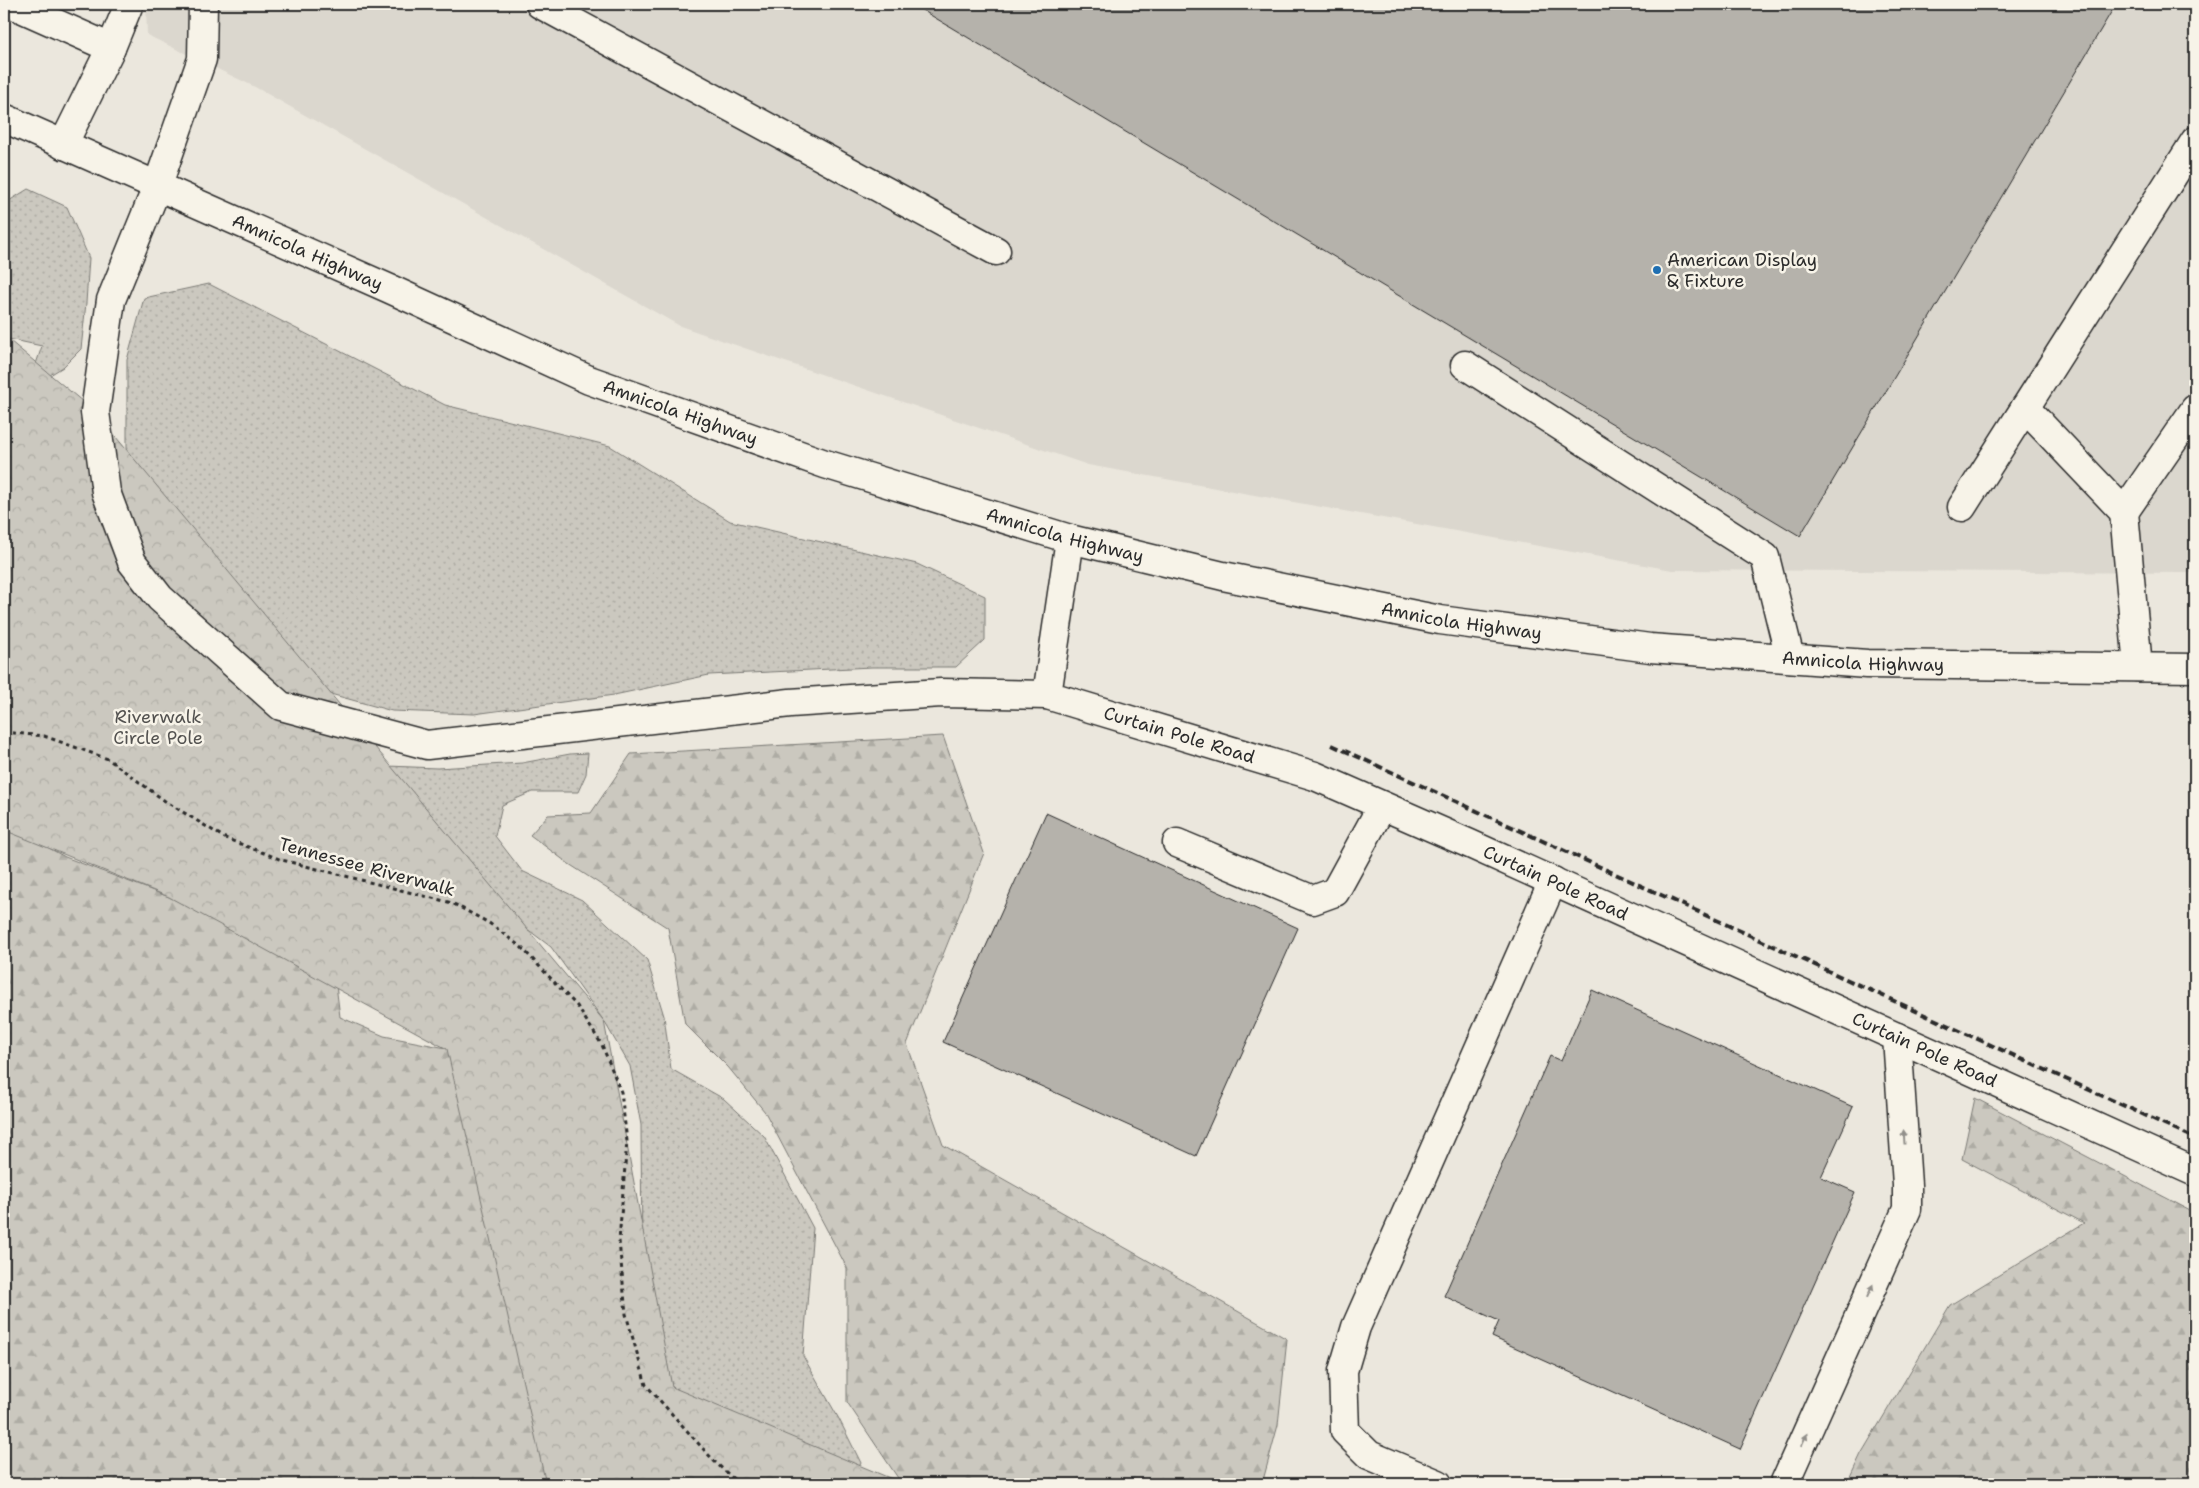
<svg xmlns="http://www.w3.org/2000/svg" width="2199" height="1488" font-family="'Shantell Sans',sans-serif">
	<defs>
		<pattern id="grass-dots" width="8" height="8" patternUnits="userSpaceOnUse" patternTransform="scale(1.25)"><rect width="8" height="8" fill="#cbc8bf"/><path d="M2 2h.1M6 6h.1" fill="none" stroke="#aeaca4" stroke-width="1.8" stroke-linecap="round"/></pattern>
		<pattern id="forest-firs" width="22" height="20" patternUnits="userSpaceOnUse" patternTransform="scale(1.25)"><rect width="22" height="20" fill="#cbc8bf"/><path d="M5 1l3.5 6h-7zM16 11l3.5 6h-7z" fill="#aeaca4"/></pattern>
		<pattern id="park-crowns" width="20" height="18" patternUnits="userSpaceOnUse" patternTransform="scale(1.25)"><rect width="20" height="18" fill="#cbc8bf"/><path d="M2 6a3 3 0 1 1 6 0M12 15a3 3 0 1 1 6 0" fill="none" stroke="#aeaca4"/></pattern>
	</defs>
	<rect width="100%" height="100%" fill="#ebe7dd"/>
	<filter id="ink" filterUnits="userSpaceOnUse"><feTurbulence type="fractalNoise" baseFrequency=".02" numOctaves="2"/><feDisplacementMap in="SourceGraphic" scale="10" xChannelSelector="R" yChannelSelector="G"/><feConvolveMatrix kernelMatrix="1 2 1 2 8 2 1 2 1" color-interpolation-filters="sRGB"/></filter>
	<g filter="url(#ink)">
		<path fill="#dbd7ce" d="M146,4H2195V573L1672,570L1088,465L680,326L255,87L147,35Z"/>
		<path fill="url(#grass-dots)" stroke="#7b7a75" d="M28,189L67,207L89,258L86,303L81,349L63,367L50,375L35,367L42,346L4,338V204Z
			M209,284L445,405L610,446L730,521L917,564L985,596V640L956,667H872L709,675L614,695L474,714L392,711L287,682L127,464V360L144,298Z
			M4,696L363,765L437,768L522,763L570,754L588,753L586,774L578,792H532L502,805L495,836L522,871L582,900L647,960L664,1016L671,1069L724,1099L764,1136L813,1228L803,1356L839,1419L861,1463L850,1484L672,1387L642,1261L641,1125L630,1066L604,1021L551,947L489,900Z"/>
		<path fill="url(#forest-firs)" stroke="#7b7a75" d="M943,736L984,853L907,1044L943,1145L1287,1339L1278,1425L1262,1484H902L847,1402V1268L765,1112L728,1067L685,1024L668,928L569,864L530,835L548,815L591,813L631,754Z
			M4,827H11L65,857L169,897L335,977L340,1017L384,1036L446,1048L534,1058L653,1484H4Z
			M1975,1098L2195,1213V1484H1847L1861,1454L1950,1305L2084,1223L1962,1159Z"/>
		<path fill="url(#park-crowns)" stroke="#7b7a75" d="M4,336L95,412L604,1021L672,1387L904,1484H546L447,1049L169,897L4,830Z"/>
		<path fill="#b5b2ab" stroke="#2b2b2b" d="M912,4H2116L1800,536Z
			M1046,813L1298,928L1196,1156L943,1042Z
			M1592,990L1853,1107L1821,1177L1855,1192L1740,1449L1492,1337L1499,1321L1444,1296L1550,1056L1561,1061Z"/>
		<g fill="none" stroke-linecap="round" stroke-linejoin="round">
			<g stroke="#2b2b2b" stroke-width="31">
				<g id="minor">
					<path d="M12,4L111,48"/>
					<path d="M203,4L202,59L157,187L111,300L95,412L106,492L132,562L160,598L281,706L427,745L790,703L941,693L1047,695"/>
					<path d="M540,4L996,251"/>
					<path d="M63,145L111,48L129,4"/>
					<path d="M1465,365L1765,557L1790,658"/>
					<path d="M2025,408L2124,512L2138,667"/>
					<path d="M1962,507L2195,141"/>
					<path d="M2124,512L2195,409"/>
					<path id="s1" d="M1070,539L1047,695L1315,776L1470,844L2195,1172"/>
					<path d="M1177,843L1313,900L1335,892L1382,806"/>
					<path d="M1438,1484L1369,1455L1345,1431L1343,1371L1356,1327L1553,881"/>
					<path d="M1784,1484L1907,1209V1185L1897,1037"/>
				</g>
			</g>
			<g stroke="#2b2b2b" stroke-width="31">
				<g id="major">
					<path id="s2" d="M4,118L390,289L589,380L825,464L1070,539L1223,576L1440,620L1650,648L1867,664L2195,668"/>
				</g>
			</g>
			<path stroke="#2b2b2b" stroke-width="3" stroke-dasharray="4 4" stroke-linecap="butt" d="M4,732L44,736L108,759L165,801L225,838L282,860L452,903L489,923L521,947L577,1006L602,1045L621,1092L627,1141L619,1241L626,1314L646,1385L715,1462L739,1484"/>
			<use href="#minor" stroke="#f7f3e8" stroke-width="28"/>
			<use href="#major" stroke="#f7f3e8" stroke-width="28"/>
			<path stroke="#2b2b2b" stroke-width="4" stroke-dasharray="8 4" stroke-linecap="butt" d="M1332,745L2195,1138"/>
		</g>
		<defs><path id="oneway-solid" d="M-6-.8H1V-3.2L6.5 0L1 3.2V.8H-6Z" transform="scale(1.25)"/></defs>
		<g fill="#918f8a">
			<use href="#oneway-solid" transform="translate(1904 1137) rotate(-94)"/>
			<use href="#oneway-solid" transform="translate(1870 1291) rotate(-66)"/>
			<use href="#oneway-solid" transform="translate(1804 1440) rotate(-66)"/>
		</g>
	</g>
	<circle fill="#1f6fb2" stroke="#f7f3e8" stroke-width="2" cx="1657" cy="270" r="5"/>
	<g text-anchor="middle" stroke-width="5" stroke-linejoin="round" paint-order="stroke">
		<g font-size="18" fill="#2b2b2b" stroke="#f7f3e8">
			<text dy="6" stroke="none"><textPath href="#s2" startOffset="332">Amnicola Highway</textPath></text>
			<text dy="6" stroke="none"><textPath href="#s2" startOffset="738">Amnicola Highway</textPath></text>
			<text dy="6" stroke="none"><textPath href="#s2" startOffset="1142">Amnicola Highway</textPath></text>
			<text dy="6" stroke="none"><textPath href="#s2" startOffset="1548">Amnicola Highway</textPath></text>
			<text dy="6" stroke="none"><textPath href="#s2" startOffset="1952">Amnicola Highway</textPath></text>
			<text dy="6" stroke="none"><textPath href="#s1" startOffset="296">Curtain Pole Road</textPath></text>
			<text transform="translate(367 867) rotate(15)" y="6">Tennessee Riverwalk</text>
			<text dy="6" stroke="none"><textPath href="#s1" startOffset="701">Curtain Pole Road</textPath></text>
			<text dy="6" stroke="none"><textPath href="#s1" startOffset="1106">Curtain Pole Road</textPath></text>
		</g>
		<g font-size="18" fill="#2b2b2b" stroke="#f7f3e8" text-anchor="start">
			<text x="1667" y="266">American Display<tspan x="1667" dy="21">&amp; Fixture</tspan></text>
		</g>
		<g font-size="18" fill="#535250" stroke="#f7f3e8">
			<text x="158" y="723">Riverwalk<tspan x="158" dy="21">Circle Pole</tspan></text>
		</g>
	</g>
	<rect width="2199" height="1488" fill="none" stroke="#f7f3e8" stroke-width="20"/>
	<rect x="10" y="10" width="2179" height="1468" fill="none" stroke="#2b2b2b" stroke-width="2" filter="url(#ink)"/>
</svg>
